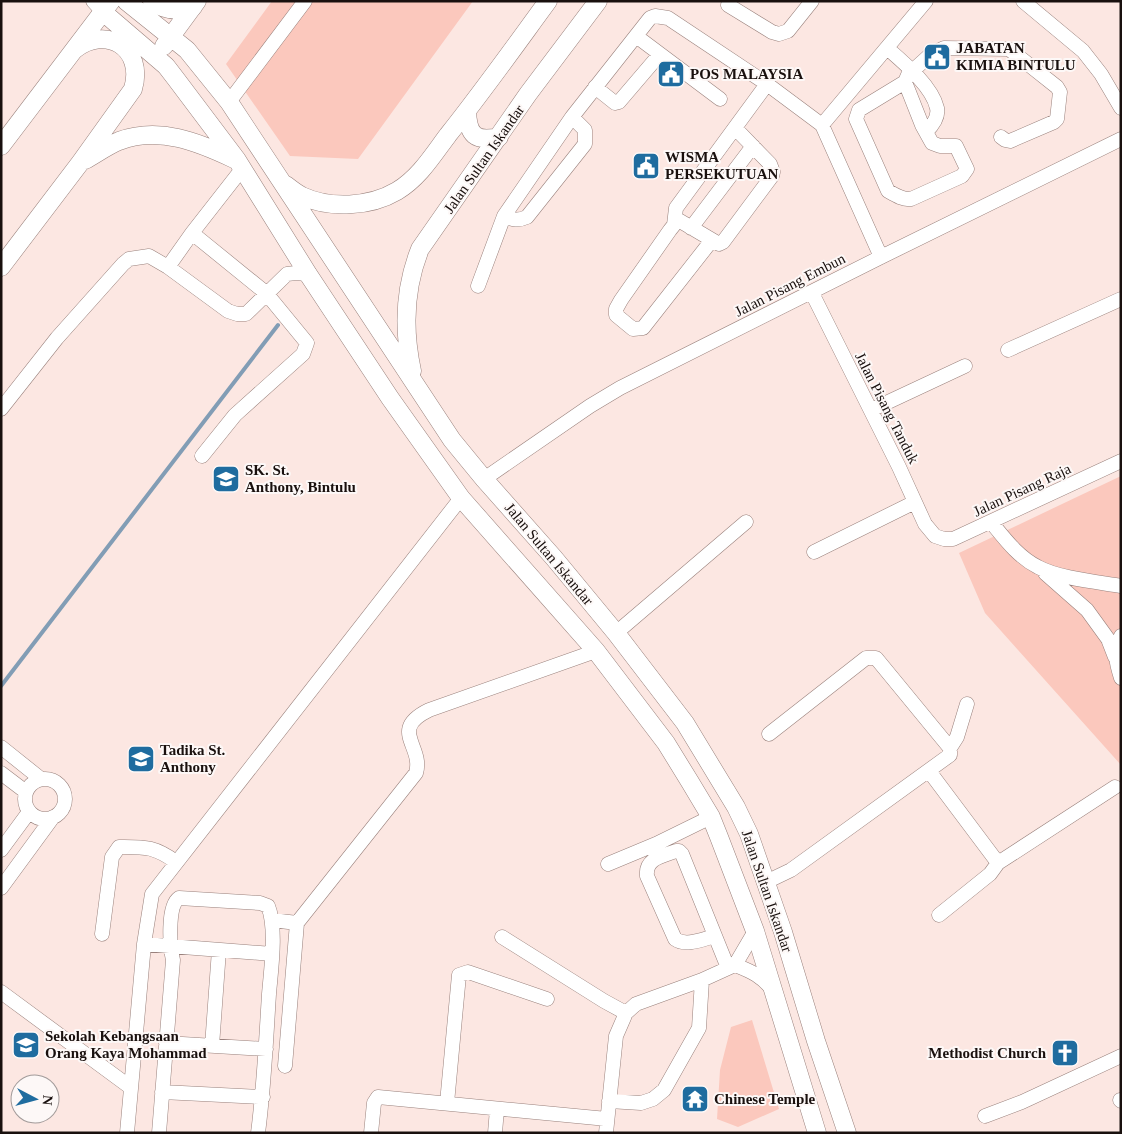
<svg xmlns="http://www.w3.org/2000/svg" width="1122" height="1134" font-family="Georgia,serif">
	<rect width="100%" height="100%" fill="#fce7e2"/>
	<path fill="#fbc8bd" d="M272,1H473L358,159L290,156L226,64Z
		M1121,476V765L985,613L959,553Z
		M752,1020L779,1109L738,1127L717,1119L720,1070L731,1027Z"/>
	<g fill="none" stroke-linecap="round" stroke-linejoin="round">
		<path stroke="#829db5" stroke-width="4" d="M1,686L278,325"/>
		<g stroke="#99817c" stroke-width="15">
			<path id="minor" d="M93,1L103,12
				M1023,1L1083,51L1101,74L1121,108
				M728,5L772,32L779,34L788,31L812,1
				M636,36L720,99
				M887,48C903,62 932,86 937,108C939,117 932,126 926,132
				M905,82L922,125L932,143L940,146H956L967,169L962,176L911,199C903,200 895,195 888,191L856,119L859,110L905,82L908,75L930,55L944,48L1009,49L1057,87L1060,92L1057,119L1054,122L1010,141L1005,140L1001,137
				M595,87L615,103L619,102L660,54
				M229,102L305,1
				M822,125L926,1
				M504,216C513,220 518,221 527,217L585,144V130L572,117
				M675,218L719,244L723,242L772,176L773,172L770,164L735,128
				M691,228L753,146
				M712,240L643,328L633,329L616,315V309L621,300L670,230L674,225L676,208L767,84
				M168,267L192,233
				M478,286L504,216L572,117L650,18L655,16L668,18L767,84L822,125L881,257
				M812,293L899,467L925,524L935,536L944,539H953L1121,461
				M1008,350L1121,299
				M1,409L57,338L123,264L129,259L149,256L168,267L228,311L237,314H246L287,274L296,273L308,274
				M871,410L965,366
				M202,456L235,415L303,354L307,343L266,293L192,233L242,169
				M484,479L590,406L620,388L881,257L1121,139
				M991,522C1005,539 1018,557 1038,567C1058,578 1097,582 1121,586
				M814,552L915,502
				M1045,573L1087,610L1108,639L1115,657
				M616,633L746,522
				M1121,636C1113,651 1116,662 1121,678
				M769,734L866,658H876L950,748
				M1,747L41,779
				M929,771L998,863
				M1,773L26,792
				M25 799a20 20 0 1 1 40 0a20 20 0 1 1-40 0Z
				M1,850L29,812
				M608,864L656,844L711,817
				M766,882L791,870L950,755V748L957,737L967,704
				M1,888L53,817
				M939,915L990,874L998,863L1115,787
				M272,920L297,923
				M102,934L112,857L119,847C145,847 154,846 176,862
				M715,936C703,939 686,947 675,939L647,876C645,858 663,856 676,851H679L682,854L728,968
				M502,937L604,1001L626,1013
				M144,944L272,954
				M735,965C753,972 761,976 773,990
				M735,965L755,931
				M1,992L130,1087
				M166,1043L266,1049
				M212,1046L219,950
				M285,1066L297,923L416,773C424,746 388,730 429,710L596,651
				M162,1092L263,1097
				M1120,1100L1121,1101
				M609,1101L641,1103L653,1099L664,1090L699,1028L702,980
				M447,1103L459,975L468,972L547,999
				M985,1116L1022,1102L1121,1056
				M127,1133L144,944L152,894L461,498
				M159,1133L173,960C170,947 167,906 179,898L260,903L268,906C277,928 271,970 269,994C266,1041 264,1087 258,1133
				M371,1133L374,1103L378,1097L607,1119
				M495,1133L497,1109
				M606,1133L616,1036L626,1013L636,1004L702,980L735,965"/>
		</g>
		<g stroke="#99817c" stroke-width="19">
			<path id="major" d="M126,1L187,50L229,102L452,440L484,479L554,558L616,633L685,723L736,807L749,834L783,932L816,1041L847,1133
				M152,1C165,11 178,12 193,7
				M103,12L166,66L176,79L237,160L308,274L390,398L461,498L596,651L666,743L690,782L711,817L719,837L755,931L817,1133
				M164,46L197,1
				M467,111C468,135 475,142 499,137
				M1,146L111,1
				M85,160C96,154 107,146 119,141C159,126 198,142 234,159
				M286,185C291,189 296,193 302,196C330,209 370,207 397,191C419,178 433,155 448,135C483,91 515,46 548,1
				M1,267L80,163L133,89C145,48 106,24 74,50
				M412,371C403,329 404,289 420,249L528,94L598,1"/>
		</g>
		<use href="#minor" stroke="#fff" stroke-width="14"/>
		<use href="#major" stroke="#fff" stroke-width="18"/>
	</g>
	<defs>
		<g id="civic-square" transform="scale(1.4375)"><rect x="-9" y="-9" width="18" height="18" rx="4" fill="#1f6c9f" stroke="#fdf8f7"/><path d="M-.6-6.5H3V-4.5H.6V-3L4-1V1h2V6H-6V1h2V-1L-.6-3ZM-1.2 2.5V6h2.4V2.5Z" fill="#fff"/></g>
		<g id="school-square" transform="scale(1.4375)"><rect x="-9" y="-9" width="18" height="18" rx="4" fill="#1f6c9f" stroke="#fdf8f7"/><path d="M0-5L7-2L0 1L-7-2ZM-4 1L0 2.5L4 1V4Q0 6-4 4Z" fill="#fff"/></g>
		<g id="church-square" transform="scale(1.4375)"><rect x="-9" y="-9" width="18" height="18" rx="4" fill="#1f6c9f" stroke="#fdf8f7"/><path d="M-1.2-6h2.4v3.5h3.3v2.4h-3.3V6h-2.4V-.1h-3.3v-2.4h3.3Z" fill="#fff"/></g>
		<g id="temple-square" transform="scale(1.4375)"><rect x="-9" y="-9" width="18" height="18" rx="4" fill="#1f6c9f" stroke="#fdf8f7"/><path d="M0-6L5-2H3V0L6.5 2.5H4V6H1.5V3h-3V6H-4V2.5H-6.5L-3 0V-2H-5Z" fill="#fff"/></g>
	</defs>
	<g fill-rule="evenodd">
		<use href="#civic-square" x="937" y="57"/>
		<use href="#civic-square" x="671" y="74"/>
		<use href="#civic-square" x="646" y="166"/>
		<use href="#school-square" x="226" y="479"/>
		<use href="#school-square" x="141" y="759"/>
		<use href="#school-square" x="26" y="1045"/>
		<use href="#church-square" x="1065" y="1053"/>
		<use href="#temple-square" x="695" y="1099"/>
	</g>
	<g text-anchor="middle" stroke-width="4" stroke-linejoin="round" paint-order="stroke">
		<g font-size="15" font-weight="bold" fill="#19100e" stroke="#fdf8f7" text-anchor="start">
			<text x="956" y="53">JABATAN<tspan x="956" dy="17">KIMIA BINTULU</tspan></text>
			<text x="690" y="79">POS MALAYSIA</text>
			<text x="665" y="162">WISMA<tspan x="665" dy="17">PERSEKUTUAN</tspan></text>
			<text x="245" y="475">SK. St.<tspan x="245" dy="17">Anthony, Bintulu</tspan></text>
			<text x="160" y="755">Tadika St.<tspan x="160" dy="17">Anthony</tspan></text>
			<text x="45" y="1041">Sekolah Kebangsaan<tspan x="45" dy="17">Orang Kaya Mohammad</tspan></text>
			<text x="1046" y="1058" text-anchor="end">Methodist Church</text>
			<text x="714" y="1104">Chinese Temple</text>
		</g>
		<g font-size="15" fill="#19100e" stroke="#fdf8f7">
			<text transform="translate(484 159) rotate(-55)" y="5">Jalan Sultan Iskandar</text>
			<text transform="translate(790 285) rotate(-27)" y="5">Jalan Pisang Embun</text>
			<text transform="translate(887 408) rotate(63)" y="5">Jalan Pisang Tanduk</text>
			<text transform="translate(1022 490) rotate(-25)" y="5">Jalan Pisang Raja</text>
			<text transform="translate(549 554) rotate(50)" y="5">Jalan Sultan Iskandar</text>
			<text transform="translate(767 891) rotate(71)" y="5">Jalan Sultan Iskandar</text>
		</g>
	</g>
	<rect width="1122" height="1134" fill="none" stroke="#19100e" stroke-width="5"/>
	<g transform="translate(35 1099) rotate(96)"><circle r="24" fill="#fdf8f7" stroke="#a29b9a"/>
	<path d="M0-4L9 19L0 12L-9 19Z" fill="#1f6c9f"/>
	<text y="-8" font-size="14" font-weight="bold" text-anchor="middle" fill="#19100e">N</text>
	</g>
</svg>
